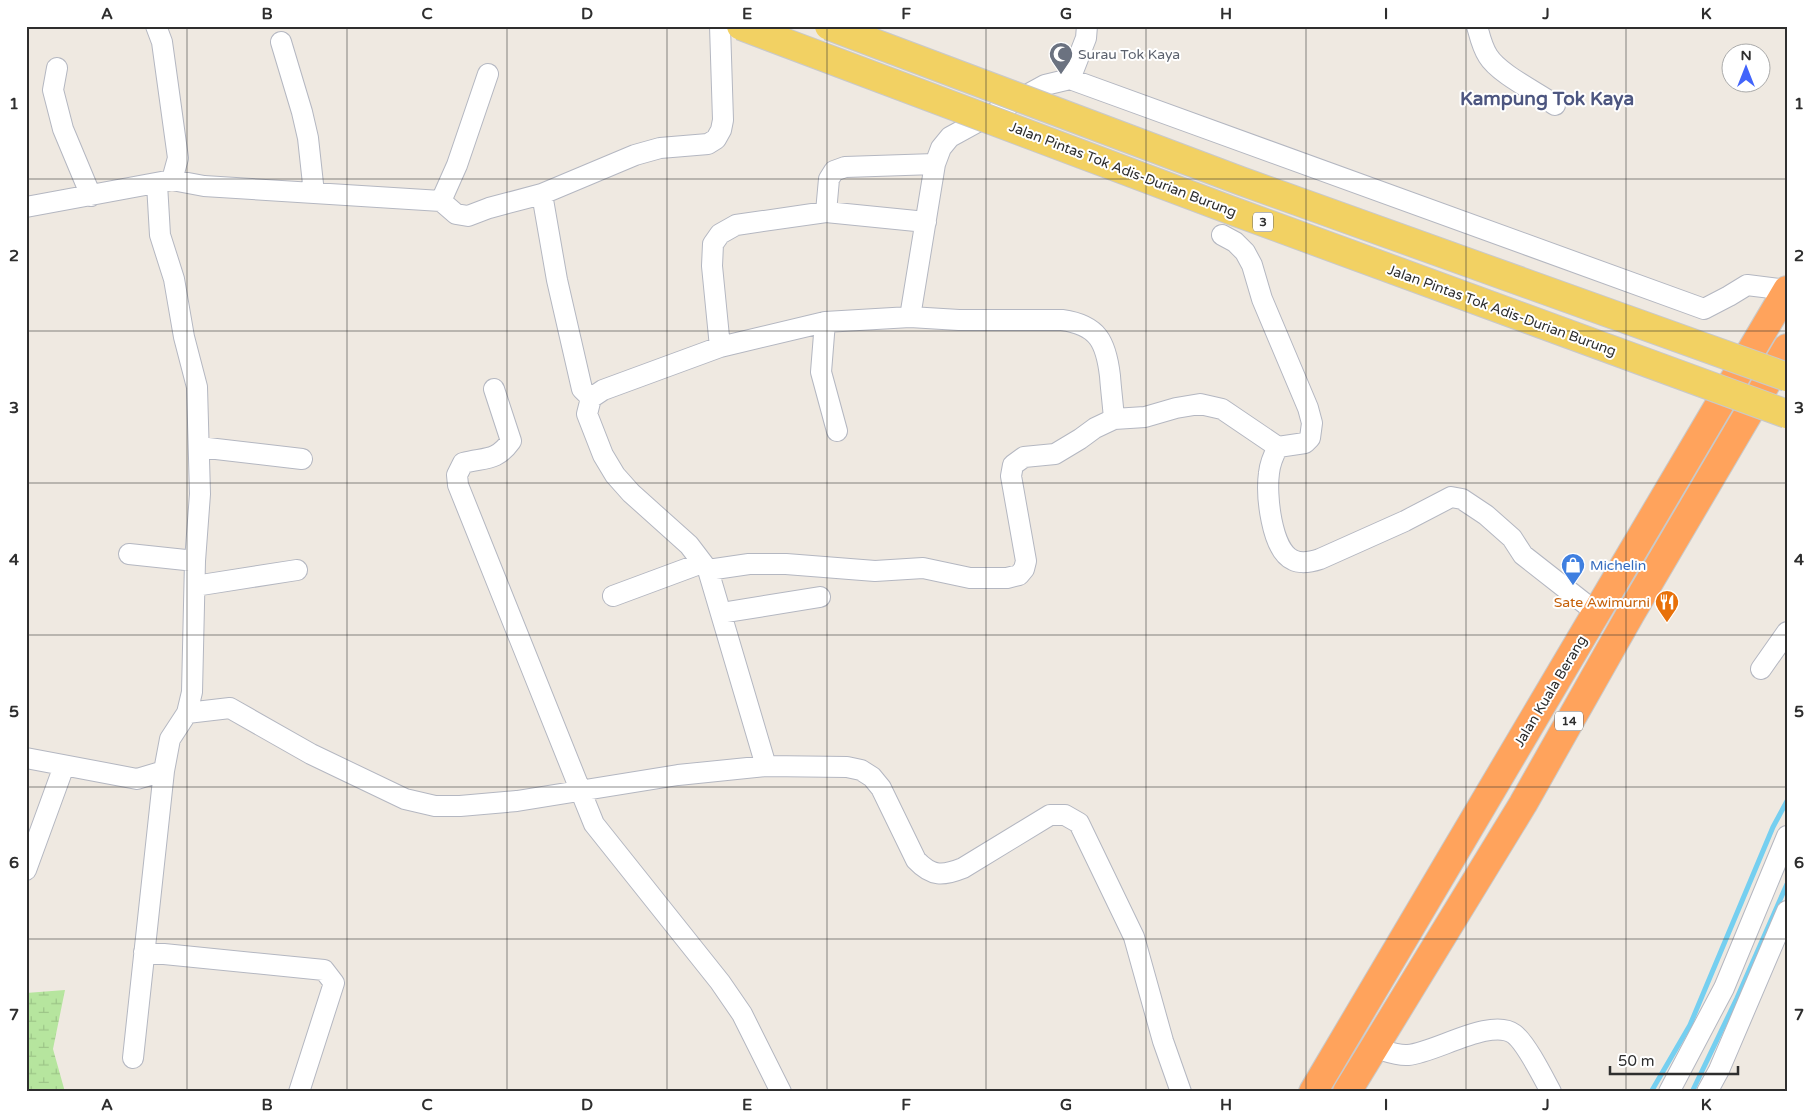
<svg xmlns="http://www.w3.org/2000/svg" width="1813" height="1118" font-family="'Varela Round',sans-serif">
	<defs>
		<pattern id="wetland-marsh" width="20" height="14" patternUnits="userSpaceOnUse" patternTransform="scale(1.25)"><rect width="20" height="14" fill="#b6e59e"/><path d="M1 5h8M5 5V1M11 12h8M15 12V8" fill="none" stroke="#9dc588"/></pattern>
	</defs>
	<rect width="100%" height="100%" fill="#efe9e1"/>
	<path fill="url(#wetland-marsh)" d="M65,990L53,1049L65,1092H26V993Z"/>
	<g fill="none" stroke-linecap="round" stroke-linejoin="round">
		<path stroke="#75cff0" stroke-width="5" d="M1651,1092L1690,1025L1773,827L1787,801
			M1692,1092L1737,998L1787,884"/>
		<g stroke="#b4b7c1" stroke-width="22">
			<path id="street" d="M1477,26C1480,37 1482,47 1488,56C1499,74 1537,92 1555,105
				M281,42L302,112L308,138L314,193
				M57,68L53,90L63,129L91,196
				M1070,79L1704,309L1729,296L1747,285L1787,290
				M172,180L204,186L441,201L456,214L468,216L489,208L542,194L635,155L660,148L708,144L716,139L721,130L723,120L720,26
				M157,184L160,235L174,279L184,337L197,387L200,494L195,561L192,692L187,713
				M542,194L557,280L582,389L591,398
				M441,201L457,165L488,74
				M26,207L172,180L178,158L162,42L156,26
				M826,212L829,179L834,171L845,167L935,164
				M910,317L959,320H1062C1098,325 1106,342 1110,376C1111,390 1113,405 1114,419
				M825,322L821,372L837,431
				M720,347L712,266L713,244L720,234L736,225L826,212L926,222
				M494,389L511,441C496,462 485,457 463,463L457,475L458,485L581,792L594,824L720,982L742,1014L781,1092
				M199,447L302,459
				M1278,447C1273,456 1270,463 1269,473C1266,494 1271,550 1293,560C1301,564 1311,562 1320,559L1405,521L1451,497L1462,499L1486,515L1512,538L1523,555L1597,613
				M129,554L195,561
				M708,570L749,564H786L875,571L923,568L970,578H1007L1019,575L1024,569L1026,561L1011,476L1013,465L1024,457L1055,454L1080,439L1095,428L1114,419L1145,417L1176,408L1200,404L1222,409L1278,447L1305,443L1310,438L1312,423L1308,408L1262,299L1252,265L1245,252L1235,242L1222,235
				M195,586L297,570
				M613,596L702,563
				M721,613L820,597
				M1761,669L1787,632
				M26,758L137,779L164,771
				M766,766L708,570L689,545L631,493L615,475L603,455L587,414L591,398L603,390L720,347L825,322L910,317L935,164L941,148L950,137L1045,85L1070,79L1086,38L1087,26
				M26,870L64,766
				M144,952L324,970L334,983L299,1092
				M1375,1048C1386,1051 1397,1056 1408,1055C1435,1053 1491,1017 1514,1034C1526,1043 1543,1077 1551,1092
				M133,1058L164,771L170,739L187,713L230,708L311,754L405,799L435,806H460L517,801L678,775L766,766L847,767L861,770L872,777L881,788L916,860C932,877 943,876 963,868L1050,815H1065L1079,823L1134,937L1163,1041L1181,1092
				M1669,1092L1724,988L1787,836
				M1707,1092L1719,1070L1787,911"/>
		</g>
		<g stroke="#c9c9c9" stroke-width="30">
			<path id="highway" d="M1313,1092L1787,290
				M1347,1092L1523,804L1631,613L1787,348"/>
		</g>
		<use href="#street" stroke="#fff" stroke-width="20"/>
		<use href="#highway" stroke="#ffa35c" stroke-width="28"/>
		<g stroke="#c9c9c9" stroke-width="30" stroke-linecap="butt">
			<path id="primary-bridge" d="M741,26L1230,210L1787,414
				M829,26L1241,181L1787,377"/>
		</g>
		<use href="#primary-bridge" stroke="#f2d163" stroke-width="28"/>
	</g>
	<path fill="none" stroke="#2e2e2e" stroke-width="1" stroke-opacity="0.55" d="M187,26V1092M347,26V1092M507,26V1092M667,26V1092M827,26V1092M986,26V1092M1146,26V1092M1306,26V1092M1466,26V1092M1626,26V1092M26,179H1787M26,331H1787M26,483H1787M26,635H1787M26,787H1787M26,939H1787"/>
	<defs>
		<g id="mosque-pin" transform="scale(1.25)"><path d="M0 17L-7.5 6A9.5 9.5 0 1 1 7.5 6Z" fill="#6b7280" stroke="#fff"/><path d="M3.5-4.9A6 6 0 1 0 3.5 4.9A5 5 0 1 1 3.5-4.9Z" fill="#fff"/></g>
		<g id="shop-pin" transform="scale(1.25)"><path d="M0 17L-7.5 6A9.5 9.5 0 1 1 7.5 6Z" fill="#3f7fe0" stroke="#fff"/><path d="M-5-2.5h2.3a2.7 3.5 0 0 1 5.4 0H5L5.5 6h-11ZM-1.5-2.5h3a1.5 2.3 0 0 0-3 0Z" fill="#fff"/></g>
		<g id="restaurant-pin" transform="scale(1.25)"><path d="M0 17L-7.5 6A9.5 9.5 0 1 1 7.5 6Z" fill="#e8710a" stroke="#fff"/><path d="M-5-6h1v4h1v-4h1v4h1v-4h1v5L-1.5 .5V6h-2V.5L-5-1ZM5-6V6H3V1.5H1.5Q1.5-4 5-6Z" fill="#fff"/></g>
	</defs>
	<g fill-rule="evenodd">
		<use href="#mosque-pin" x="1061" y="54"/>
		<use href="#shop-pin" x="1573" y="565"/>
		<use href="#restaurant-pin" x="1667" y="602"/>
	</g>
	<g text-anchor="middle" stroke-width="4" stroke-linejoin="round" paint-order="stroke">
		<g fill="#fff" stroke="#6d6d6d" stroke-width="1">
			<rect x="1253" y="212.5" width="20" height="19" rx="4"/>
			<rect x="1555" y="711.5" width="28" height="19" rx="4"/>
		</g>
		<g font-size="12" font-weight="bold" fill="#2e2e2e">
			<text x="1263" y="226">3</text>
			<text x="1569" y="725">14</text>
		</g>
		<g font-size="14" fill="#5b616d" stroke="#fff" text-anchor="start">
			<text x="1078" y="59">Surau Tok Kaya</text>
		</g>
		<g font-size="14" fill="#2e2e2e" stroke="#fff">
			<text transform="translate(1123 169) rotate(21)" y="5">Jalan Pintas Tok Adis-Durian Burung</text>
			<text transform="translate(1502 310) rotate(20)" y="5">Jalan Pintas Tok Adis-Durian Burung</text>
			<text transform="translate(1550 691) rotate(-59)" y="5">Jalan Kuala Berang</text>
		</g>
		<g font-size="14" fill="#366cbe" stroke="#fff" text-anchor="start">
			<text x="1590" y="570">Michelin</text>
		</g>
		<g font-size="14" fill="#c56008" stroke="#fff" text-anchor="end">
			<text x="1650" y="607">Sate Awimurni</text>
		</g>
		<g font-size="19" font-weight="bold" fill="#4d5680" stroke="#fff">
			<text x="1547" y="105">Kampung Tok Kaya</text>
		</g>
	</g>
	<rect width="1813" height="1118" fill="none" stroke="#ffffff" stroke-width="55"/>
	<g transform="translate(1746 68)"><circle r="24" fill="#ffffff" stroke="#ababab"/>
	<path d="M0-4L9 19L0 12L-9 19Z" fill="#4264fb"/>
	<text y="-8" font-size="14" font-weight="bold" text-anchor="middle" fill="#2e2e2e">N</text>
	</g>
	<path d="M1610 1066v8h128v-8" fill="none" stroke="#2e2e2e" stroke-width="2.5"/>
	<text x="1618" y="1066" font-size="15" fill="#2e2e2e" stroke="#ffffff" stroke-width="4" paint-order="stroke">50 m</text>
	<rect x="28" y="28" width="1758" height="1062" fill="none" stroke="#2e2e2e" stroke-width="2"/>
	<g font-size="16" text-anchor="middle" font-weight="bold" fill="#2e2e2e">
		<text x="107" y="19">A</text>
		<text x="267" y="19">B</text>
		<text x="427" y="19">C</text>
		<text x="587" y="19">D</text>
		<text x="747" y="19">E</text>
		<text x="906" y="19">F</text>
		<text x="1066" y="19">G</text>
		<text x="1226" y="19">H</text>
		<text x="1386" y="19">I</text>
		<text x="1546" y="19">J</text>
		<text x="1706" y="19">K</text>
		<text x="14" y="109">1</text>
		<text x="1799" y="109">1</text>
		<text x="14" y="261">2</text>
		<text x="1799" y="261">2</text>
		<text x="14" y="413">3</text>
		<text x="1799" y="413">3</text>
		<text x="14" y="565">4</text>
		<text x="1799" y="565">4</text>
		<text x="14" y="717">5</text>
		<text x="1799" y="717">5</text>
		<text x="14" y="868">6</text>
		<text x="1799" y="868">6</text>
		<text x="14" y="1020">7</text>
		<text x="1799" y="1020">7</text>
		<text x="107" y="1110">A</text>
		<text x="267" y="1110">B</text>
		<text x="427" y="1110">C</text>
		<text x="587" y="1110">D</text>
		<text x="747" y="1110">E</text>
		<text x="906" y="1110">F</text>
		<text x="1066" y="1110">G</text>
		<text x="1226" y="1110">H</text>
		<text x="1386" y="1110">I</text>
		<text x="1546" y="1110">J</text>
		<text x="1706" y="1110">K</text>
	</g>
</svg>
